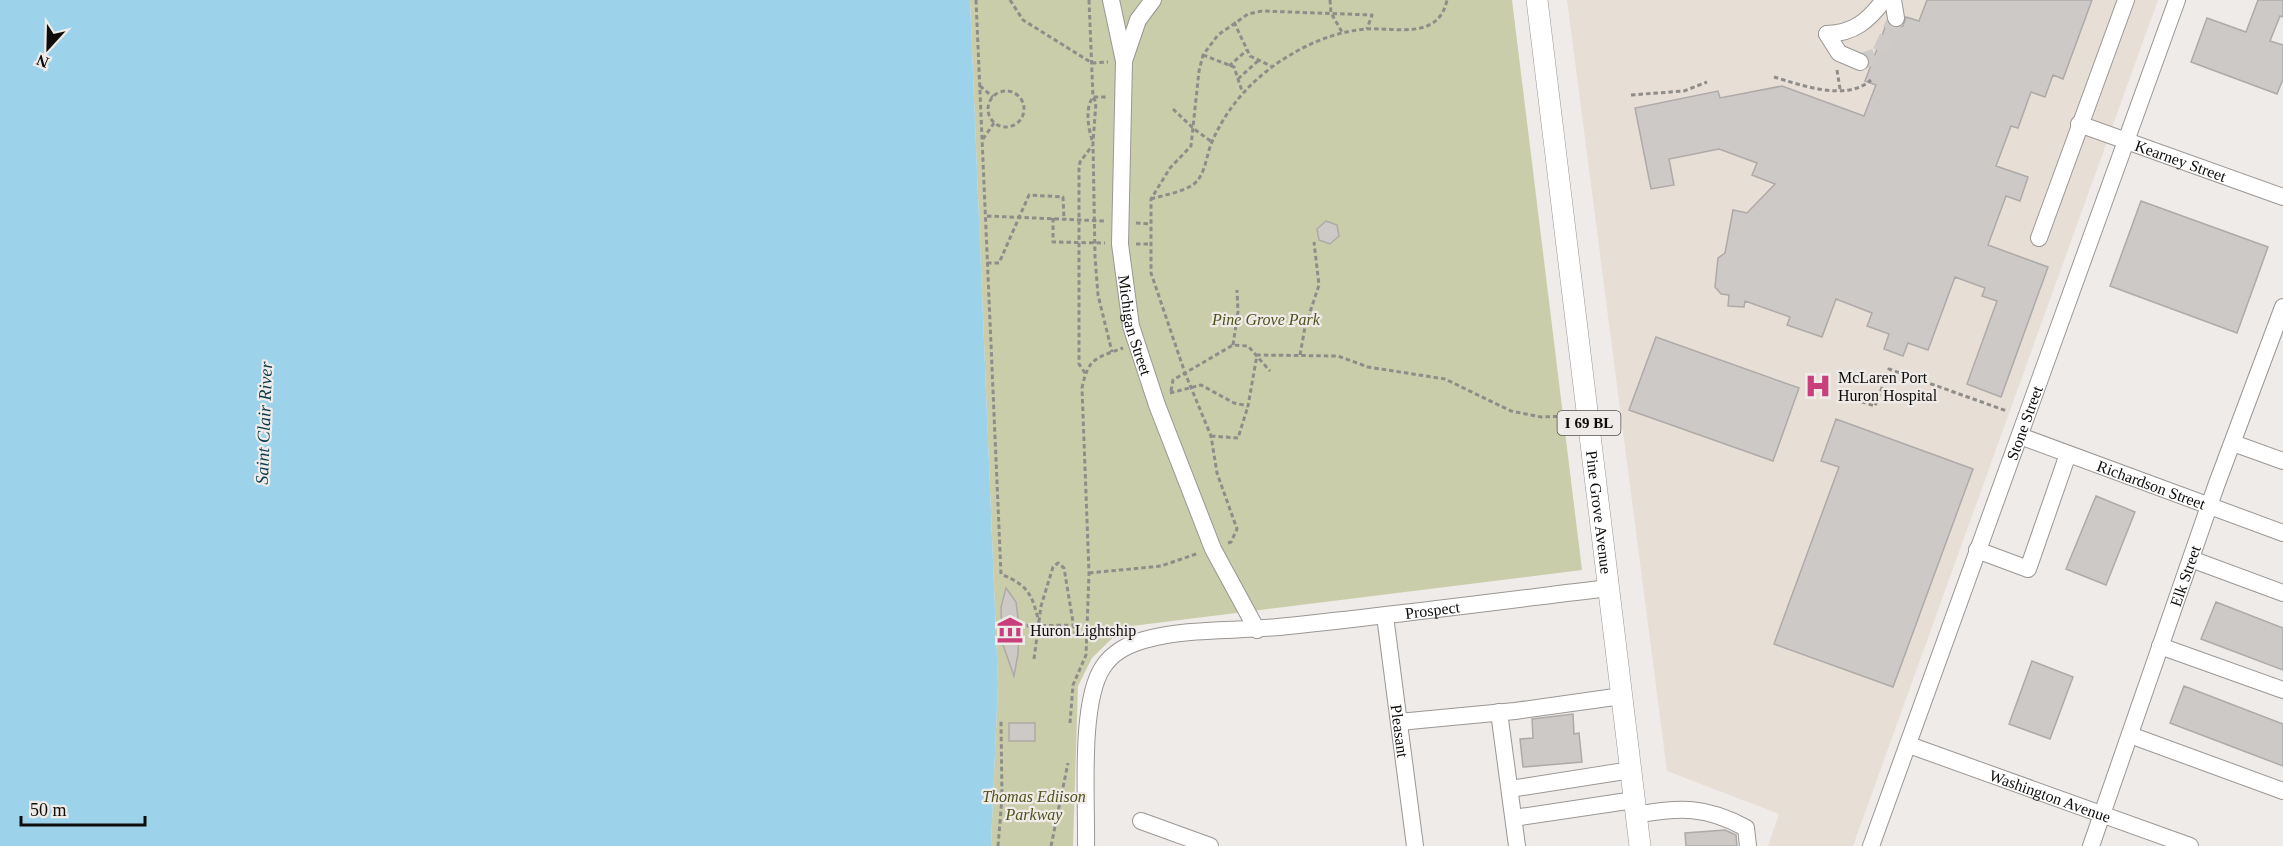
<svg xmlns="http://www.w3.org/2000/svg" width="2283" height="846" font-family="Georgia,serif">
	<rect width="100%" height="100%" fill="#efebe8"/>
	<path fill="#e7ded6" d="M1567,0H2158L1853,846H1768L1779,814L1667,771Z"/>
	<path fill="#cacda9" d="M970,0H1512L1582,570L1124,627L1092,658L1078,686L1073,846H991L998,683Z"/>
	<path fill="#9cd3eb" d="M0,0H970L998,683L991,846H0Z"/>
	<path fill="#ccc9c6" stroke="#adaaa8" stroke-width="1.5" d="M1927,0H2092L2063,79L2053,75L2045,97L2031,92L2018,128L2011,126L1996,166L2028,177L2020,201L2006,196L1988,245L2048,267L2001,397L1967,384L1997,301L1982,296L1985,288L1955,277L1928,350L1908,343L1903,356L1884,349L1889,334L1867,326L1872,313L1836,299L1822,337L1787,325L1790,317L1745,301L1744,307L1728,306L1729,295L1721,294L1715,287L1718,258L1725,253L1733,210L1747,213L1775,184L1752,175L1757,163L1719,149L1669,159L1674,185L1651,189L1635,108L1718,91L1720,98L1782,86L1864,116L1876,85L1865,81L1887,22L1897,28L1903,26L1906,17L1919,21Z
		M2258,0H2283V17L2280,16L2270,41L2283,45V79L2277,94L2191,62L2207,18L2246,32Z
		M2141,201L2268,247L2237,333L2110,286Z
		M1326,221L1337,225L1339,236L1330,244L1319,240L1317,229Z
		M1656,337L1799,388L1773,461L1629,410Z
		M1836,419L1973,469L1893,687L1774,644L1839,467L1821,461Z
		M2096,496L2135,512L2106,585L2066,569Z
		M1006,588L1016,602L1019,626L1018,654L1014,676L1002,642L1001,607Z
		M2216,602L2283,628V670L2201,639Z
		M2032,661L2073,677L2050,739L2009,724Z
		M2184,686L2283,724V766L2170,723Z
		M1573,714L1574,734L1579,733L1582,762L1523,767L1520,739L1533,738L1532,719Z
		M1009,723H1035V741H1009Z
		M1725,830L1736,835L1737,846H1686L1685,833Z"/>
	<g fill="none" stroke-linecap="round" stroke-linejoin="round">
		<path stroke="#cdcac7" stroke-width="16" stroke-dasharray="16 8" stroke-linecap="butt" d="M1860,62L1879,55L1896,18"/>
		<g stroke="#9a9794" stroke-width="18">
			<g id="minor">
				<path id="s1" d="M1111,0L1124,61L1120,244L1131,326L1157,405L1213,549L1257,630"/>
				<path d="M1893,0L1896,18"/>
				<path d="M1827,34C1854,33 1868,21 1884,0"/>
				<path d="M1827,34L1839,53L1860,62"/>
				<path d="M1124,61L1138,20L1153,0"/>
				<path id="s2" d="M2079,124L2283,197"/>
				<path d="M2039,238L2126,0"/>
				<path id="s3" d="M2020,436L2283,533"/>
				<path d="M2233,443L2283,461"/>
				<path d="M1977,550L2028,569L2068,454"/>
				<path d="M2191,559L2283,593"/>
				<path id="s4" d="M1385,616L1415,846"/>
				<path d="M2160,646L2283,690"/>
				<path d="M1499,712L1517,846"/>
				<path d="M1399,722L1515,711L1622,696"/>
				<path d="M2130,735L2283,791"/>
				<path id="s5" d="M1909,745L2190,846"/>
				<path d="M1510,789L1631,770"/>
				<path d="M1636,815C1680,807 1706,806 1746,828L1748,846"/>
				<path d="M1514,818L1634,800"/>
				<path d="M1141,821L1210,846"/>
				<path id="s6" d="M1086,846C1087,801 1079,703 1103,667C1113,652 1127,645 1144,640C1190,627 1240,632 1288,626C1395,615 1502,601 1608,588"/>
				<path id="s7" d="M1871,846L2177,0"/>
				<path id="s8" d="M2091,846L2216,486L2283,307"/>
			</g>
		</g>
		<g stroke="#9a9794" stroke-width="22">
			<g id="major">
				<path id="s9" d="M1537,0L1640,846"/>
			</g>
		</g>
		<path stroke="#8f8d8a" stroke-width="3" stroke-dasharray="4.5 3" stroke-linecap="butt" d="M976,0L1001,574C1032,587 1032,597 1040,626
			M1010,0L1023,20L1092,63L1108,62
			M1089,0L1093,97L1096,102L1093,143L1095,257L1098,295L1112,352
			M1330,0L1331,13L1342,32
			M1234,22L1250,56L1271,66
			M1203,55L1234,67L1242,91
			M1229,66L1247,50
			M1837,70L1840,89
			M1774,77C1801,85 1846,102 1871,80
			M1238,79L1259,60
			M980,86L993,97
			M988 109a18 18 0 1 1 36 0a18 18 0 1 1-36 0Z
			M1631,95L1684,91L1707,82
			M1173,109L1194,129L1212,142
			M983,139L994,123
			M1092,140C1088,127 1085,108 1093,97H1107
			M1151,199C1164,195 1183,192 1194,184C1206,174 1206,155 1212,142C1229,102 1259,72 1297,51C1319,39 1342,31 1366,29C1396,27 1438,41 1447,0
			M987,216L1105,221
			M1053,218V242L1105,243
			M1136,223L1150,224
			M1136,244H1150
			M987,263H999L1029,195L1063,197L1064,219
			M1233,345L1238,312L1237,290
			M1300,355L1305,327L1319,285L1314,242
			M1085,373L1079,364V169L1080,162L1092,146
			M1171,391L1173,380L1233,345L1248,346L1270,371
			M1170,393L1201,385L1234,403L1248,406L1257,355L1338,356L1368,367L1445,379L1511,411L1541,417L1569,416
			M1840,395L1875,406L1889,369L2007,411
			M1211,436L1238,438L1248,406
			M1228,543L1231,542L1237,529L1217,473L1211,436L1185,373L1151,273V199L1170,168L1191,146L1199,71L1203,55L1218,35L1248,14L1262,11L1372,15L1367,29
			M1089,573L1161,566L1199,553
			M1019,626L1076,625
			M1034,659L1041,606L1053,567L1058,563L1064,568L1075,634L1086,635
			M1070,723L1073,685L1086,655L1089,573L1082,388C1088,358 1096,358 1123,348
			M998,846L1002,798L1001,721
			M1051,846L1068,763"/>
		<use href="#minor" stroke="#fff" stroke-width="16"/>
		<use href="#major" stroke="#fff" stroke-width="21"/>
	</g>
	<defs>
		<g id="hospital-bare" transform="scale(2.07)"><path d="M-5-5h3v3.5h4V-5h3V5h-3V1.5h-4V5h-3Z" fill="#c83f7c" stroke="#efebe8" stroke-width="2.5" paint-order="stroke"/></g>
		<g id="museum-bare" transform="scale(2.07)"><path d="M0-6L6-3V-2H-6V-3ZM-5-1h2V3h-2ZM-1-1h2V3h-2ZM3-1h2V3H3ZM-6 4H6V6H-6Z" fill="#c83f7c" stroke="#efebe8" stroke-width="2.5" paint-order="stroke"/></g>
	</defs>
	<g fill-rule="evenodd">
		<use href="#hospital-bare" x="1818" y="386"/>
		<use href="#museum-bare" x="1010" y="630"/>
	</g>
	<g text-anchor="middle" stroke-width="4.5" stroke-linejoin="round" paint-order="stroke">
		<rect fill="#efebe8" stroke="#52504e" stroke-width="1.5" x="1557.5" y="411" width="63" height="24" rx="4.5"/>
		<g font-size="15" font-weight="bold" fill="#0e0d0c">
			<text x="1589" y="428">I 69 BL</text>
		</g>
		<g font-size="16" fill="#0e0d0c" stroke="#efebe8">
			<text dy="6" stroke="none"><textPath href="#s2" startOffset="108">Kearney Street</textPath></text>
			<text dy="6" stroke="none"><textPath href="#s1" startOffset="328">Michigan Street</textPath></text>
			<text dy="6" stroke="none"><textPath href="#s7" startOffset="450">Stone Street</textPath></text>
			<text dy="6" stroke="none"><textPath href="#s3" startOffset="140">Richardson Street</textPath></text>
			<text dy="6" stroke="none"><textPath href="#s9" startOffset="516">Pine Grove Avenue</textPath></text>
			<text dy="6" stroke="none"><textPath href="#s8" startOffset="286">Elk Street</textPath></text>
			<text dy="6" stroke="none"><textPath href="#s6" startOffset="522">Prospect</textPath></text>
			<text dy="6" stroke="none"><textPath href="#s4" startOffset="116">Pleasant</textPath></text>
			<text dy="6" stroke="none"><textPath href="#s5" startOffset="150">Washington Avenue</textPath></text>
		</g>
		<g font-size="16" font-style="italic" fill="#50521a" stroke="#efebe8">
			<text x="1266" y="325">Pine Grove Park</text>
			<text x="1034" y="802">Thomas Ediison<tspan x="1034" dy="18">Parkway</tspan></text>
		</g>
		<g font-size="16" fill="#0e0d0c" stroke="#efebe8" text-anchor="start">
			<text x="1838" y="383">McLaren Port<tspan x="1838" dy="18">Huron Hospital</tspan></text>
			<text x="1030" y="636">Huron Lightship</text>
		</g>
		<g font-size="18" font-style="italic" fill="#083a4b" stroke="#efebe8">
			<text transform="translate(264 423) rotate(-88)" y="6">Saint Clair River</text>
		</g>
	</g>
	<g transform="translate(48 48) rotate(202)" stroke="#efebe8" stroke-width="4.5" paint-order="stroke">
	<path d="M0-4.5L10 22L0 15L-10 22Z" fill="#0e0d0c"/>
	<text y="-9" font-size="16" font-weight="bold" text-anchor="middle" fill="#0e0d0c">N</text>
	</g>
	<path d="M21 816v9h124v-9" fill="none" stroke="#0e0d0c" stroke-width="3"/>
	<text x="30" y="816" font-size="18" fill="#0e0d0c" stroke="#efebe8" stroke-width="4.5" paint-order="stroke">50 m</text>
</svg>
